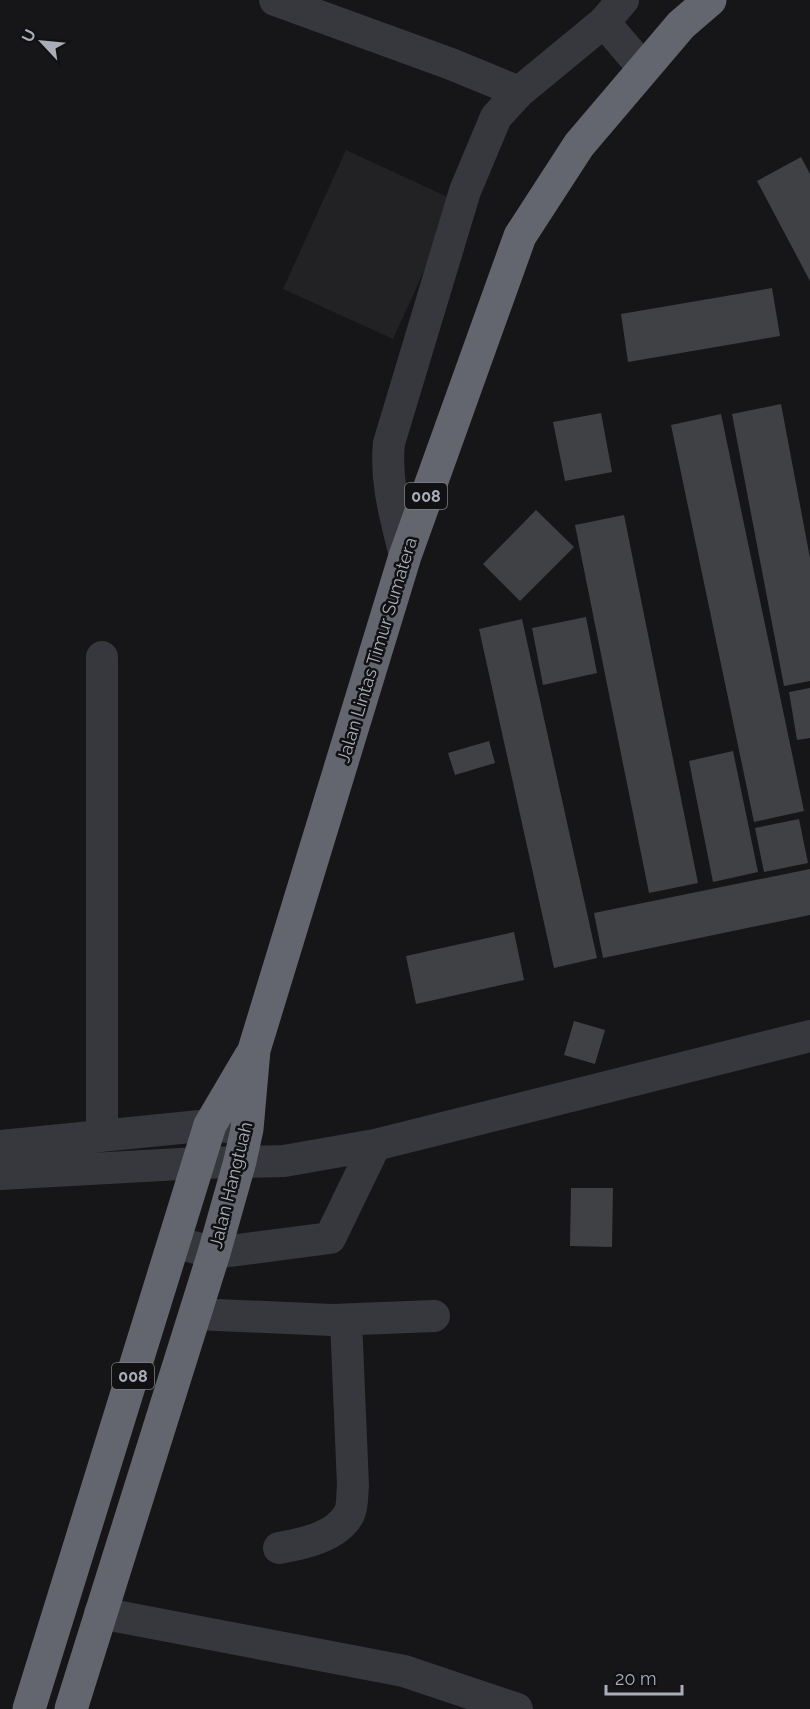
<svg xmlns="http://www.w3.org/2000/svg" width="810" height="1709" font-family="Raleway,sans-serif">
	<rect width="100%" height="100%" fill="#161618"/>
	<path fill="#222225" d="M346,150L456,201L393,339L283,289Z"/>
	<path fill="#404145" d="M801,157L810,174V281L757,181Z
		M772,288L780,336L628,362L621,314Z
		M781,404L810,558V681L784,686L732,414Z
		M601,413L612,472L565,481L553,422Z
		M721,414L804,811L754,822L671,425Z
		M536,510L574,547L520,601L483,564Z
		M624,515L698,883L649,893L575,525Z
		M586,617L597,673L543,685L532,628Z
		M522,619L597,958L554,968L479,629Z
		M810,688V738L797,740L789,692Z
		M489,741L495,763L455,775L448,753Z
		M733,751L758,872L713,882L689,761Z
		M799,819L808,863L764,872L755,828Z
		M810,869V915L603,958L594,913Z
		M514,932L524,980L416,1004L406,956Z
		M574,1021L605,1030L595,1064L564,1055Z
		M571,1188H613L612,1247L570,1246Z"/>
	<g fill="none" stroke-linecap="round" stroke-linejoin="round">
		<path stroke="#37383d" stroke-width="32" d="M275,0L451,64L519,92
			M604,22L623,0
			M405,556C396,518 385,482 389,443L465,191L496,117L519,92L604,22L643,68
			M102,657V1136
			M0,1146L210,1125L247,1129
			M0,1174L198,1163L284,1161L375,1145L810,1036
			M175,1242L214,1253L330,1238L375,1145
			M195,1314L332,1320L434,1316
			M279,1548C302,1544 337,1537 349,1514C353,1507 352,1494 353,1486L346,1320
			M100,1613L404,1671L517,1709"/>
		<path stroke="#63666e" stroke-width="33" d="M29,1709L210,1125L250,1057
			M71,1709L214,1253L240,1161L247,1129L254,1050L405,556L520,236L579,145L681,25L710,0"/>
	</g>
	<g text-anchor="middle" stroke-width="5" stroke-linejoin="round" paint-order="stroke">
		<g fill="#111113" stroke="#7b7e86" stroke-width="1.5">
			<rect x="405" y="483" width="42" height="26" rx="4.5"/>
			<rect x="112" y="1363" width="42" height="26" rx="4.5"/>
		</g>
		<g font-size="16" font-weight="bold" fill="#a8adb8">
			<text x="426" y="502">008</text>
			<text x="133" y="1382">008</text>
		</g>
		<g font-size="18" fill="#a8adb8" stroke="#111113">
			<text transform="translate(377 650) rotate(-73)" y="6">Jalan Lintas Timur Sumatera</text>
			<text transform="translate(231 1185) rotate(-76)" y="6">Jalan Hangtuah</text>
		</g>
	</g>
	<g transform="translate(42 42) rotate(296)" stroke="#111113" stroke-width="4.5" paint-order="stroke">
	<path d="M0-4.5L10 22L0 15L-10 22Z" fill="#a8adb8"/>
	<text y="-9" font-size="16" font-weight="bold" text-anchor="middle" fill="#a8adb8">U</text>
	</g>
	<path d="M606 1685v9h76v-9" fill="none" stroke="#a8adb8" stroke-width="3"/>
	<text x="615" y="1685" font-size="18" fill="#a8adb8" stroke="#111113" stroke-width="4.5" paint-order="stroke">20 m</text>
</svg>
